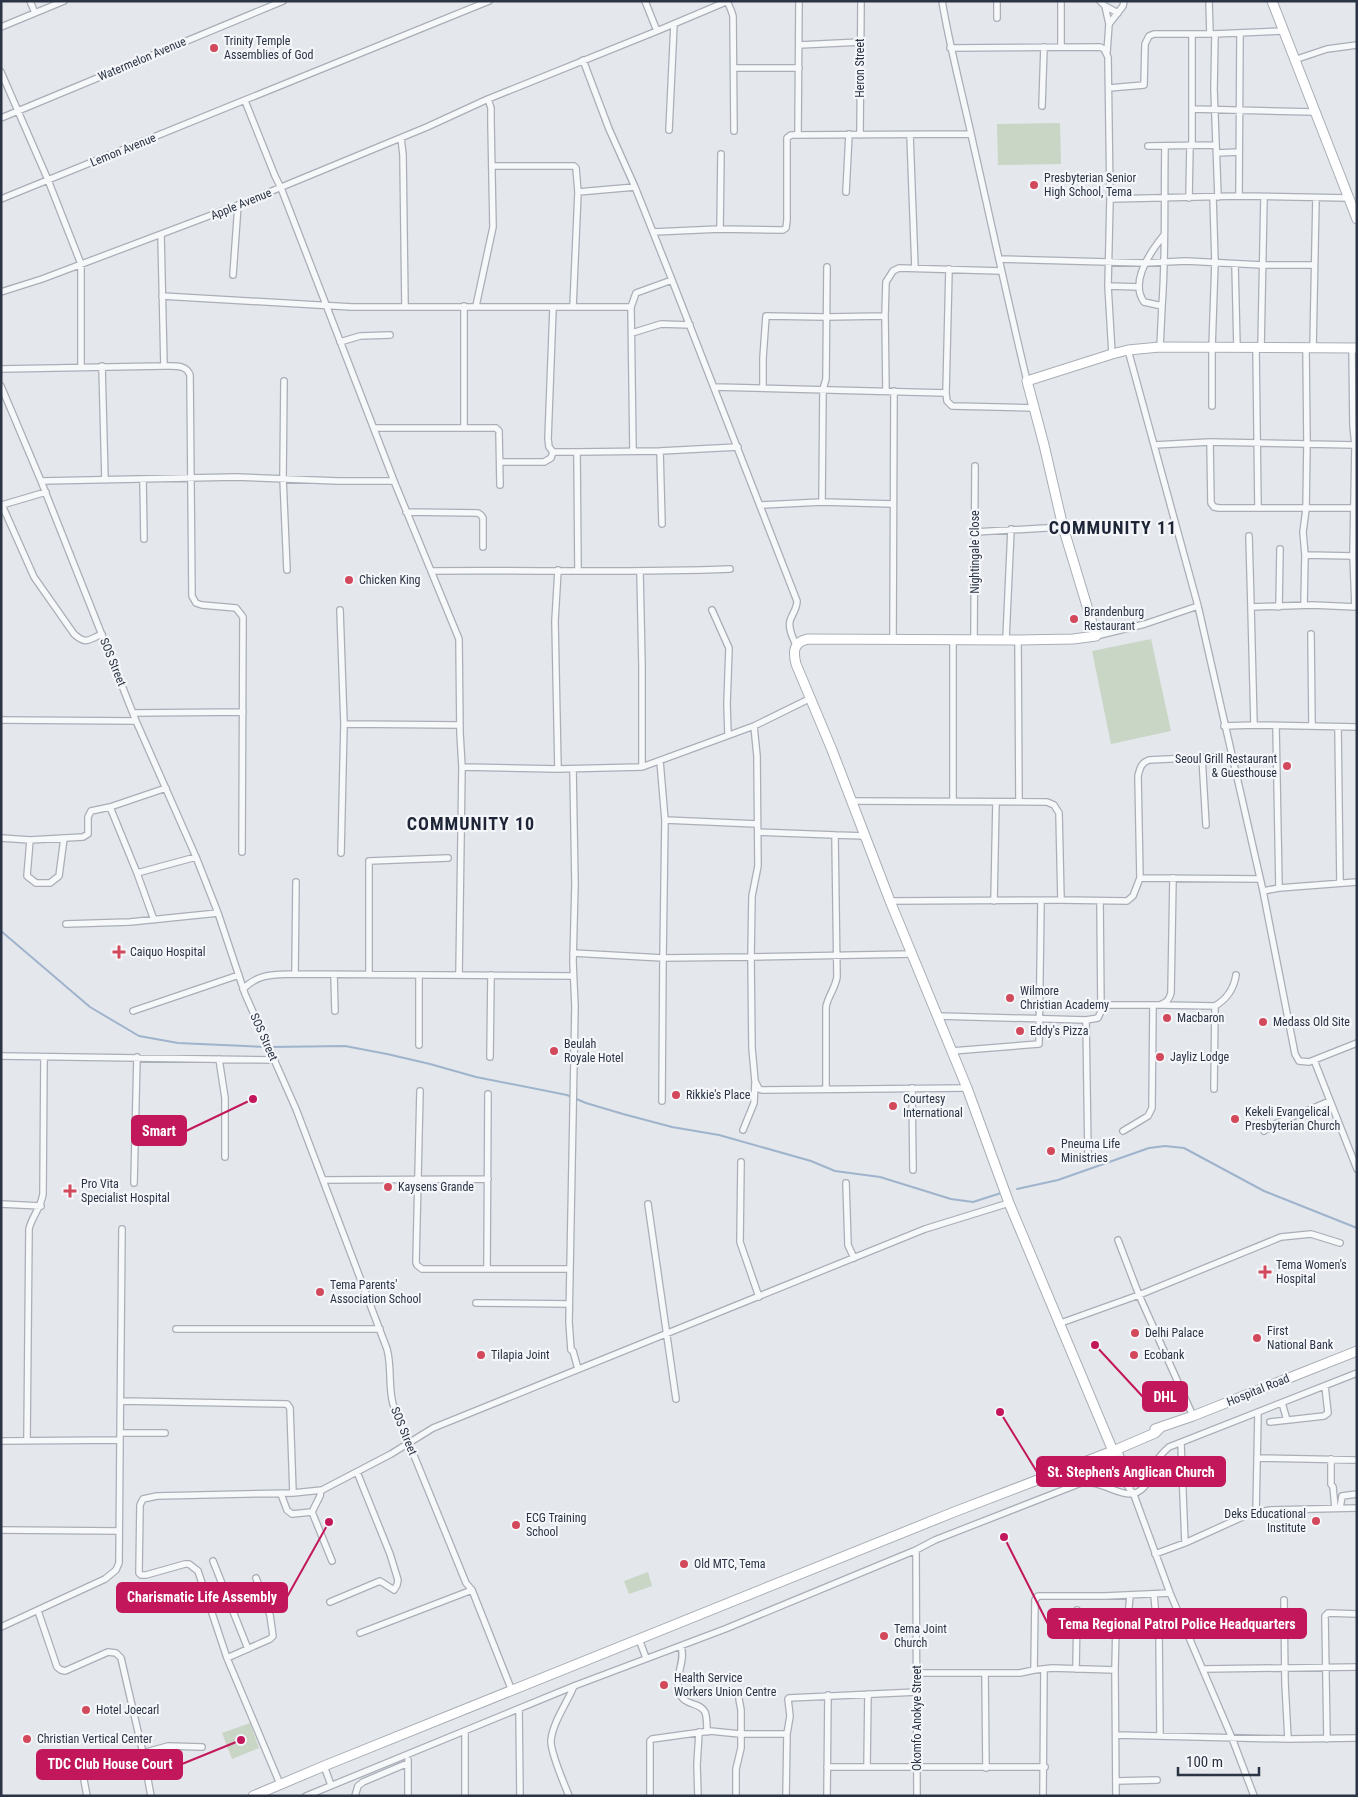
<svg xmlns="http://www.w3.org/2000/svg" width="1358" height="1797" font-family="'Roboto Condensed',sans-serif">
	<rect width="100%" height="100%" fill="#e4e7ec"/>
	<path fill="#c9d6c5" d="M1060,123L1061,164L998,165L997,124Z
		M1151,639L1171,731L1111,744L1092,651Z
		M648,1572L652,1586L629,1594L624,1581Z
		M250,1723L259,1748L232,1759L222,1733Z"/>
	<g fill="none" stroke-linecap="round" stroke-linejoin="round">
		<path stroke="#9fb4cc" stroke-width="2" d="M1,931L90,1007L139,1036L178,1043L266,1047
			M270,1047L345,1046L387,1054L430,1064L476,1077L567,1095L586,1103L623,1114L672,1127L719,1135L811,1161L835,1171L880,1177L951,1199L973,1202L1001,1193
			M1017,1189L1058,1180L1149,1148L1165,1146L1184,1148L1264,1191L1357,1228"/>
		<g stroke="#a9aeb7" stroke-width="8">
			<path id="street" d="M30,1L35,13
				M645,1L657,31L728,1
				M727,1L731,10L733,16L734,131
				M942,1C950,49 963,96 973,143C991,222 1008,302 1027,381
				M997,1V18
				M1061,1V47
				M1100,1L1105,6L1118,13
				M1105,6L1109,24
				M1,27L64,1
				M1192,34V145
				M1213,34L1283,31
				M1215,34L1214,89L1218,197
				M799,45L861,42
				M950,48L1100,47L1104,49L1108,57L1110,199L1239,196L1348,198
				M1107,52L1109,24L1123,6L1124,1
				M583,60L609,129L635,187L672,280L797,601C797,609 792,614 790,621C788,629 793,638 796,645
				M1294,60L1327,49L1357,45
				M734,68H799
				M1,72L48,180L81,264V367
				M1109,88L1144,85L1145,44L1149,36L1154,34H1210L1209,1
				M488,99L657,31
				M245,101L275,176L281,188L394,481L459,639L460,733L462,767L459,975
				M1042,106L1044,47
				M1192,109L1314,112
				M1,118L283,1
				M669,130L674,24
				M798,134L799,1
				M860,135L861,1
				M910,135L915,268
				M401,138L403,155L405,306
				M1148,146L1216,145
				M1217,153L1239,152
				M492,166H574L576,168L578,192L573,307
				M578,192L635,187
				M846,192L849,134
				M1239,196L1240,34
				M1189,198L1190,145
				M1,199L489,1
				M1110,199L1108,286L1112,354
				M720,229L721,154
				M653,232L720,229L783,230L786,228L787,220V138L791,135L971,134
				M161,235L164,366
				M999,259L1145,263L1186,261L1262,265H1314
				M1235,264L1237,348
				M233,275L238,205
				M1108,286L1139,287
				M1,292L42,279L238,205L427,127L488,99L491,108V123L493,227L476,306
				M162,296L352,307H631
				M1162,306C1166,253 1164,200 1165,146
				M553,308L548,439L549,447L553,452H577
				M632,333L661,324L690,325
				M340,342L360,336L390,335
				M1160,347L1162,306L1144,302C1129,281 1151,251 1164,235
				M1256,348L1258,508
				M1261,348L1264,197
				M1313,348L1316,198
				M1352,348L1353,426L1355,445L1353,556L1355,607
				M1128,350L1198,606L1263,891L1295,1054L1299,1061L1309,1062L1357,1043
				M102,366L105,480
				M1,369L164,366C174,366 186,364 190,375L192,596L196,603L202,605L236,608L243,617L242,852
				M284,381L283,478L287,570
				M1,386L41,481L136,721L196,857L218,913L245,994L296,1109L387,1349C392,1367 388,1386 393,1404L466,1583L472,1590L512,1691
				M714,387L946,393L947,401L952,406L1034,408
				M763,388V358L766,316L826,317L885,316
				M886,391L885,316L886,282L893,271L899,268L1001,271
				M946,393L949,269
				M1212,406V348L1215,262L1213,197
				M374,428H496L499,431L500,485
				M464,428V306
				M1210,442L1211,503L1214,507L1219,508H1355
				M1154,445L1210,442L1307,444L1306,348
				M633,451L631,307L636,293L672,280
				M660,451L662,524
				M500,462H544L551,458L553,452
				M143,480L144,539
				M41,481L236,477L338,481H394
				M46,492L2,505L34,577L74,634C86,645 88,640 102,634
				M822,502L893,504
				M760,505L822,502L823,389L826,379L827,267
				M406,512L478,513L481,515L483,518V547
				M975,532L1063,527
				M1249,536L1251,607
				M1305,555L1353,556
				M578,570L577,452L660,451L738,447
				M431,571C531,570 631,573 730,569
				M640,572L642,666V767
				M1304,605L1305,555L1303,532L1306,509L1307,444L1355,445
				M1279,607L1280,549
				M340,610L344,724
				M712,610L729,648L727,704L728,735
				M1311,634L1312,726
				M1096,636L1145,624L1198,606
				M893,638L894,391
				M974,639L975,466
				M1006,639L1011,529
				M953,640V800
				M1018,640L1019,802
				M133,713L243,712
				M1,720L136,721
				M1254,725L1251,607L1312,605L1357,607
				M1224,726L1254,725L1357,727
				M1338,727L1340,883
				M1202,757L1206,825
				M462,767L558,769L642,767L754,726L811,698
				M558,769L555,621L558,570
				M573,769L575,884L573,962L575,1007L569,1322L571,1350L573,1351L578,1369
				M851,801L1047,802L1054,805L1059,813L1061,900
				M110,807L137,873L154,920
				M665,820L757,824
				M758,832L835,835
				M1,838L30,840L83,837L88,834V817L91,811L110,807L166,788
				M30,840L27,876L36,883H50L59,876L64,838
				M341,853L344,724L460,725
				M137,873L196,857
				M1140,878L1260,879
				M1279,888L1357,882
				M1263,891L1279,888L1276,726
				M890,901L1061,900L1127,901L1133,896L1140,878L1138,776C1140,768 1141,763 1149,760L1231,756
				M994,901L996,802
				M66,924L130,922L218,913
				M573,953L663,958L665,820L660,761
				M913,954L751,957L752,1048L755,1081L759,1089L762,1090L967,1088
				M295,974L296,882
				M334,975L335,1011
				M369,975V861L448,858
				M419,975V1045
				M243,989C259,973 274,975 295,974L573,976
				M1101,1005H1160C1167,1002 1169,1000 1171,993L1173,878
				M1162,1005L1215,1006L1214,1089
				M1215,1006C1227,999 1234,988 1236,975
				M133,1011L239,975
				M938,1016L1086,1020
				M952,1051L1039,1044L1041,901
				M1,1056L275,1060
				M490,1057L491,975
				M219,1059L225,1098V1157
				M1314,1060L1357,1169
				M912,1088L913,1170
				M826,1089V1007C828,996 835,989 837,977L835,835L865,836
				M420,1091L416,1262L417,1265L422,1269H570
				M662,1101L663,958L751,957L752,896L758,866L757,756L754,726
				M743,1130L754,1103L755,1083
				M1123,1131L1148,1116L1152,1108L1153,1005
				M1264,1131L1275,1124L1330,1101
				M1088,1155L1086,1020L1098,1018L1101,1011L1100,902
				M741,1162L740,1242L759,1297
				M323,1180L488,1179
				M134,1183L137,1057
				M846,1183L848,1245L854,1258
				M1,1204L41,1206
				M648,1204L676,1399
				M1118,1240L1139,1295L1193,1416
				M487,1269L488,1094
				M476,1303L569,1304
				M1058,1324L1139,1295L1281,1237L1311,1234L1340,1243
				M176,1329H380
				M121,1401L287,1404L290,1408L293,1493L322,1490L391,1454L433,1428L925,1229L1009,1203
				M1282,1403L1287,1420
				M1270,1422L1324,1416L1328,1413L1325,1386
				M120,1433H165
				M27,1440L29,1229C32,1216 41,1208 43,1194L44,1057
				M120,1440L122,1229
				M1,1441L120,1440L119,1563L116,1570L105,1579L1,1627
				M1181,1444L1185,1543
				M1118,1449L1130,1482V1487
				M1113,1451L1126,1484L1134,1495L1170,1593L1232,1738L1254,1796
				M1257,1458L1357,1460
				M1331,1459V1484L1333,1487L1335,1508
				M321,1490L320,1496L312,1512L332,1561
				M281,1494L287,1510L292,1514L312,1512
				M1340,1508L1342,1496L1357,1494
				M1256,1512L1258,1413
				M1,1530L119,1531
				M916,1550L917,1796
				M1155,1554L1185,1543L1249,1514L1270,1510L1357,1508
				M213,1561L248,1649
				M1284,1600L1285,1683L1288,1739
				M330,1602L380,1581L394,1590L397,1585L398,1580L390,1554L357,1472
				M38,1611L57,1667L61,1670L65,1671L108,1652L116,1653L121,1658L143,1753L151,1796
				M1128,1617L1130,1596
				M1156,1617L1159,1633L1160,1736
				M360,1633L472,1590
				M639,1639L646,1658
				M681,1646C686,1663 674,1675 679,1691C683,1707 699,1701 705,1712C707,1717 707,1726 707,1732
				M227,1658L270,1639L273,1636L270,1615L256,1578
				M1076,1669L1077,1610
				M1203,1669L1357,1667
				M1034,1670L1052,1668L1115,1670L1116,1796
				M1115,1670L1116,1622C1126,1613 1144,1617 1156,1617L1154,1595
				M917,1673H1020L1034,1670L1035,1600L1038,1596H1105L1170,1593
				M985,1673L986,1768
				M519,1709L520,1796
				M787,1734L790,1716L788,1699L789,1698L917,1692
				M1116,1735L1288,1739L1357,1738
				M1327,1739L1325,1616L1328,1613L1357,1614
				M408,1760V1796
				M324,1766L331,1785
				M827,1767H1045
				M867,1767L868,1694
				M1116,1781L1157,1780
				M280,1784L227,1658L198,1571L189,1564H185L146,1575H141L139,1573L140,1505L143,1499L157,1496L293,1493
				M87,1796L81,1764L143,1753L168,1746L202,1747
				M306,1796L574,1686L725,1629L916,1550L935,1540L1081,1483C1106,1479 1127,1506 1144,1487C1149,1482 1150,1475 1152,1469C1156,1460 1162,1453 1169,1447L1357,1373
				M355,1796L358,1786L363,1782L408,1763
				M465,1796V1732
				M569,1796C564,1783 550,1752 551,1740C553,1722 567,1703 574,1686
				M650,1796V1741L652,1739L710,1731L740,1734H787L786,1796
				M698,1796L697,1765L699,1732
				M736,1796V1769L741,1748V1710L739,1699
				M827,1796L828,1695
				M1043,1796L1044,1669"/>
		</g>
		<g stroke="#a9aeb7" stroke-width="11">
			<path id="secondary" d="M1272,1L1357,219
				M1155,1429L1193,1416L1357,1351
				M1113,1451L1009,1203L967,1088L890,901L832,750L796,664C793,652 793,642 808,639L1018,640L1073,639L1096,636L1063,527L1044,445L1027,381L1112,354L1128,350L1160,347L1357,348
				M253,1796L324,1766L954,1512L1113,1451L1155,1433L1160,1428"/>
		</g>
		<use href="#street" stroke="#f7f8fa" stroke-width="5.5"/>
		<use href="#secondary" stroke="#fff" stroke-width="9"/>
	</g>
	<g fill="#d1495b" stroke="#f4f6f9" stroke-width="2">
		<circle cx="214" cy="48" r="5"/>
		<circle cx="1034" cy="185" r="5"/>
		<circle cx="349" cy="580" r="5"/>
		<circle cx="1074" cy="619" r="5"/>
		<circle cx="1287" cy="766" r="5"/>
		<path d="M116.5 944.5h5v5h5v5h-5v5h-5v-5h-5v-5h5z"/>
		<circle cx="1010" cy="998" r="5"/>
		<circle cx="1167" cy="1018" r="5"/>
		<circle cx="1263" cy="1022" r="5"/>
		<circle cx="1020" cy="1031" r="5"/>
		<circle cx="554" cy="1051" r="5"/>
		<circle cx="1160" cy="1057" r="5"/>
		<circle cx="676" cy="1095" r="5"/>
		<circle cx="893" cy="1106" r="5"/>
		<circle cx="1235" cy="1119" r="5"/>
		<circle cx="1051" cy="1151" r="5"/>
		<circle cx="388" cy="1187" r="5"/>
		<path d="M67.5 1183.5h5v5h5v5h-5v5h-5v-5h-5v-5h5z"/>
		<path d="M1262.5 1264.5h5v5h5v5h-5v5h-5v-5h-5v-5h5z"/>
		<circle cx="320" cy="1292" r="5"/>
		<circle cx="1135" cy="1333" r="5"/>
		<circle cx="1257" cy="1338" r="5"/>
		<circle cx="481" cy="1355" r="5"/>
		<circle cx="1134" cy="1355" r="5"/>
		<circle cx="1316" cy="1521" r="5"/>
		<circle cx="516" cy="1525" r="5"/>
		<circle cx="684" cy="1564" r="5"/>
		<circle cx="884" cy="1636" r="5"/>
		<circle cx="664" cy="1685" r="5"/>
		<circle cx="86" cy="1710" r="5"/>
		<circle cx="27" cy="1739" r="5"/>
	</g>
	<g text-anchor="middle" stroke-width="4.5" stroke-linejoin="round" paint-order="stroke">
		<g font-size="12" fill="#2b3445" stroke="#f4f6f9" text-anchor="start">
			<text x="224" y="45">Trinity Temple<tspan x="224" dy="14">Assemblies of God</tspan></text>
			<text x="1044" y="182">Presbyterian Senior<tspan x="1044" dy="14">High School, Tema</tspan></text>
			<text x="359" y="584">Chicken King</text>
			<text x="1084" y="616">Brandenburg<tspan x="1084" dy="14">Restaurant</tspan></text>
			<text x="1277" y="763" text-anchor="end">Seoul Grill Restaurant<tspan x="1277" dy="14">&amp; Guesthouse</tspan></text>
			<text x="130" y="956">Caiquo Hospital</text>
			<text x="1020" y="995">Wilmore<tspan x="1020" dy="14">Christian Academy</tspan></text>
			<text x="1177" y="1022">Macbaron</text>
			<text x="1273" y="1026">Medass Old Site</text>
			<text x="1030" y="1035">Eddy's Pizza</text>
			<text x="564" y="1048">Beulah<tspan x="564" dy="14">Royale Hotel</tspan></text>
			<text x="1170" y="1061">Jayliz Lodge</text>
			<text x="686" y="1099">Rikkie's Place</text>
			<text x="903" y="1103">Courtesy<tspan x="903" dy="14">International</tspan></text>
			<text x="1245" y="1116">Kekeli Evangelical<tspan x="1245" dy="14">Presbyterian Church</tspan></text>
			<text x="1061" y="1148">Pneuma Life<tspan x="1061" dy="14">Ministries</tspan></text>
			<text x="81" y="1188">Pro Vita<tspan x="81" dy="14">Specialist Hospital</tspan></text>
			<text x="398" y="1191">Kaysens Grande</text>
			<text x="1276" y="1269">Tema Women's<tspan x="1276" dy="14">Hospital</tspan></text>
			<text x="330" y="1289">Tema Parents'<tspan x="330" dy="14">Association School</tspan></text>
			<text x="1267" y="1335">First<tspan x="1267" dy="14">National Bank</tspan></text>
			<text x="1145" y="1337">Delhi Palace</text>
			<text x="491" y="1359">Tilapia Joint</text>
			<text x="1144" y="1359">Ecobank</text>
			<text x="1306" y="1518" text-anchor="end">Deks Educational<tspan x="1306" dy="14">Institute</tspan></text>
			<text x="526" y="1522">ECG Training<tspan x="526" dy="14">School</tspan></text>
			<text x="694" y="1568">Old MTC, Tema</text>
			<text x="894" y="1633">Tema Joint<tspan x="894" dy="14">Church</tspan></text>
			<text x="674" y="1682">Health Service<tspan x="674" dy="14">Workers Union Centre</tspan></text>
			<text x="96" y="1714">Hotel Joecarl</text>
			<text x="37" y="1743">Christian Vertical Center</text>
		</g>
		<g font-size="12" fill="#2b3445" stroke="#f4f6f9">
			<text transform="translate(142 59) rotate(-23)" y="4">Watermelon Avenue</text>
			<text transform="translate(860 68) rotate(-90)" y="4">Heron Street</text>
			<text transform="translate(123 150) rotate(-22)" y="4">Lemon Avenue</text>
			<text transform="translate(241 204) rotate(-22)" y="4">Apple Avenue</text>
			<text transform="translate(975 552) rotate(-90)" y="4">Nightingale Close</text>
			<text transform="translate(113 662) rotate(68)" y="4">SOS Street</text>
			<text transform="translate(264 1037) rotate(66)" y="4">SOS Street</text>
			<text transform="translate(1258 1390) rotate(-22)" y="4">Hospital Road</text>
			<text transform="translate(404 1431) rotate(68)" y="4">SOS Street</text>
			<text transform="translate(917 1718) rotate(-90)" y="4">Okomfo Anokye Street</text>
		</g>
		<g font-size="18" font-weight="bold" letter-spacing="1" fill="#1d2536" stroke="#f4f6f9">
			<text x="1113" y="534">COMMUNITY 11</text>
			<text x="471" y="830">COMMUNITY 10</text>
		</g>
	</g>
	<path fill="none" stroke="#c2185b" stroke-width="2" d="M253 1099L186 1131M1095 1345L1143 1397M1000 1412L1037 1472M329 1522L287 1597M1004 1537L1048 1624M241 1740L182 1764"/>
	<g fill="#c2185b" stroke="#f4f6f9" stroke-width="2">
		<circle cx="253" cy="1099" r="5"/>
		<circle cx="1095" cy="1345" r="5"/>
		<circle cx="1000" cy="1412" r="5"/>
		<circle cx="329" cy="1522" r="5"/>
		<circle cx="1004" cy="1537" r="5"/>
		<circle cx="241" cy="1740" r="5"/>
	</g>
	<g fill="#c2185b" stroke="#c2185b" stroke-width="2">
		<rect x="132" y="1116" width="54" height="29" rx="5"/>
		<rect x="1143" y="1382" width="44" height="29" rx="5"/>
		<rect x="1037" y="1457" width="188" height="29" rx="5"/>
		<rect x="117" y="1583" width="170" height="29" rx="5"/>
		<rect x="1048" y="1609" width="258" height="29" rx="5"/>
		<rect x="37" y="1750" width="145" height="29" rx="5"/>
	</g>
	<g font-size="14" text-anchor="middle" font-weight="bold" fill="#fff">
		<text x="159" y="1136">Smart</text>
		<text x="1165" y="1402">DHL</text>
		<text x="1131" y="1477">St. Stephen's Anglican Church</text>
		<text x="202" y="1602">Charismatic Life Assembly</text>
		<text x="1177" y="1629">Tema Regional Patrol Police Headquarters</text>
		<text x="110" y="1769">TDC Club House Court</text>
	</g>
	<rect width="1358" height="1797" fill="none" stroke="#2b3445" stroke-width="5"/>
	<path d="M1178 1767v8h81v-8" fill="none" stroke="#2b3445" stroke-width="2.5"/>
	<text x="1186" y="1767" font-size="15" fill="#2b3445" stroke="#f4f6f9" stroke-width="4" paint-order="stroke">100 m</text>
</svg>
